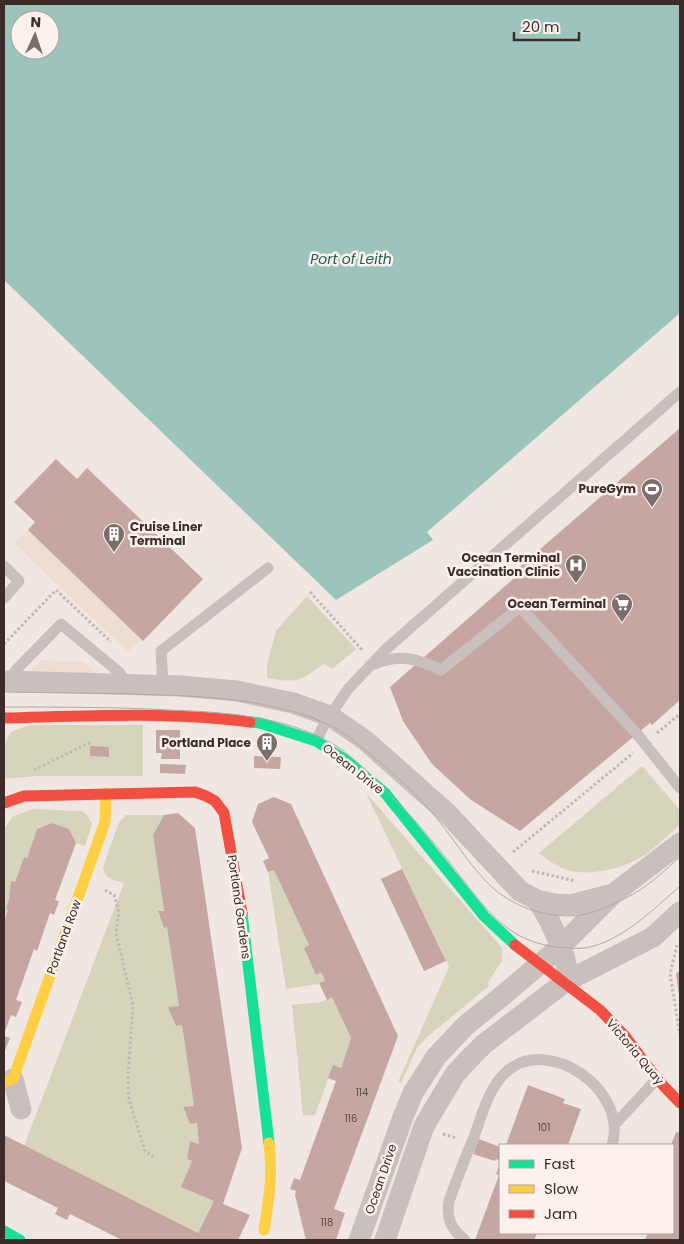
<svg xmlns="http://www.w3.org/2000/svg" width="684" height="1244" font-family="Poppins,sans-serif">
	<rect width="100%" height="100%" fill="#f0e7e3"/>
	<path fill="#d6d5bc" d="M307,596L356,649L332,669L324,664C299,682 298,683 267,678V665L276,631Z
		M30,725H143V776H37L4,779V745L11,732Z
		M642,766L680,810V825C669,834 659,844 648,853C627,868 586,879 562,868C553,864 546,859 539,853Z
		M366,793L503,949L502,961L488,982L489,986L426,1038L417,1048L401,1083L398,1082L449,967Z
		M32,809L82,811L87,815L92,824L85,846L76,843L69,829L52,823L37,829L27,858L24,857L15,882H11L9,895L10,896L6,909L8,910L4,921V830L12,817Z
		M126,815H164L153,835L164,911L158,912L164,928L167,927L179,1006L169,1008L176,1026L182,1025L194,1106L183,1108L190,1124L197,1123L199,1144L190,1141L187,1159L192,1161L182,1187L214,1201L198,1233L24,1146L124,883C114,880 105,880 103,867L119,822Z
		M274,870L309,945L304,948L316,974L321,972L325,981L318,984L286,989L268,872Z
		M332,997L351,1038L341,1068L333,1066L315,1115L303,1116L292,1005L321,1002Z"/>
	<path fill="#efdcd2" d="M28,530L141,639L128,652L14,543Z
		M42,660L84,662L102,680L23,678Z"/>
	<path fill="#9dc4bc" fill-rule="evenodd" d="M4,4H680V313L427,532L433,540L336,600L4,280ZM20,20H50V50H20Z"/>
	<path fill="#c5a6a3" d="M680,428V700L652,725L650,723L520,831L471,800L432,764L403,721L390,687L520,573L516,570Z
		M56,459L77,479L87,468L203,579L143,641L28,530L35,522L14,502Z
		M156,730H180V759H161L162,753H156Z
		M90,746L109,747V757L90,756Z
		M254,756L281,757L280,769L254,768Z
		M160,764L186,765L185,774L160,773Z
		M274,797L291,804L398,1036L334,1209L345,1213L336,1240H306L295,1195L296,1191L290,1189L294,1178L300,1180L336,1081L328,1078L333,1065L341,1068L351,1038L332,997L327,1000L319,983L325,981L321,972L316,975L304,948L309,945L274,870L268,872L263,861L269,858L252,822L258,804Z
		M178,813L195,828L242,1148L223,1204L250,1215L238,1240H122L70,1214L67,1220L55,1214L58,1208L4,1181V1135L198,1233L214,1201L181,1187L192,1161L187,1159L190,1141L199,1144L197,1123L190,1124L183,1107L194,1106L182,1025L176,1026L168,1007L179,1006L167,927L164,928L158,911H164L153,835L164,815Z
		M52,823L69,829L76,843L55,900L59,901L54,915L50,913L37,951L34,949L16,1000L22,1002L16,1017L11,1015L4,1034V922L8,910L6,909L10,896H9L11,881L15,882L24,857L27,858L37,829Z
		M402,869L446,961L424,971L381,879Z
		M680,970V995H679L676,974Z
		M4,1036L10,1038L4,1053Z
		M528,1085L565,1099L563,1103L581,1109L568,1145H506Z
		M676,1132L680,1133V1240H645L648,1233H673V1145H671Z
		M479,1139L500,1147V1161L496,1159L495,1161L473,1154Z
		M500,1163V1233H537L534,1240H475L499,1175L496,1174Z"/>
	<g fill="none" stroke-linecap="round" stroke-linejoin="round">
		<path stroke="#c2b7b4" stroke-width="3" stroke-dasharray="2.5 2.5" stroke-linecap="butt" d="M310,592L363,651
			M4,644L56,590L111,642
			M657,733L680,714
			M34,770L91,742
			M513,852L633,753
			M532,871L575,881
			M105,890L114,895L119,912L116,933L133,1005L128,1076L129,1100L145,1151L155,1158
			M677,945L670,974L680,1035
			M443,1134L456,1138"/>
		<path stroke="#c9bfbc" stroke-width="11" d="M4,566L19,581L4,598
			M374,664C401,654 416,658 441,670L520,607L637,734L680,788
			M10,682L16,670L61,624L120,673L125,684
			M163,685L161,651L268,568
			M316,741L325,723L348,689L385,650L680,392
			M615,1124L657,1079
			M465,1240C451,1229 446,1218 449,1201C457,1179 465,1158 474,1137C482,1115 488,1089 506,1072C548,1034 629,1090 612,1145"/>
		<path stroke="#c9bfbc" stroke-width="21" d="M4,681L180,686L237,691L293,703L330,716L366,741L446,812L520,891L537,900L554,904L571,905L613,894
			M537,900C547,913 566,953 567,970C567,974 566,978 565,982
			M13,1079L21,1109
			M359,1240L403,1117L413,1093L436,1057L465,1026L501,997L560,947L613,894L680,843
			M385,1240L424,1126L455,1074L470,1058L484,1044L565,982L653,937L680,912"/>
		<path stroke="#16e098" stroke-width="11" d="M250,722L260,723L316,741L347,761L385,793L484,916L515,945
			M242,913L269,1143
			M4,1231L20,1240"/>
		<path stroke="#ffcf43" stroke-width="11" d="M4,1082L13,1079L105,822L106,793
			M264,1230C269,1197 273,1177 269,1143"/>
		<path stroke="#f24e42" stroke-width="11" d="M4,718C86,716 169,711 250,722
			M4,803L24,796L195,792L206,796L215,801L224,813L242,913
			M515,945L600,1010L625,1036L657,1079L680,1103"/>
		<path stroke="#b1a9a6" stroke-width="1" d="M4,692C57,693 110,693 163,695C218,697 272,701 323,722C339,728 358,744 371,755C395,775 418,795 438,820C456,842 472,869 494,889C518,909 550,919 581,915C599,912 619,902 635,893C651,884 666,869 680,857
			M4,707C59,707 114,707 170,710C220,712 273,715 320,737C350,751 369,774 392,797C404,810 417,821 427,835C440,850 452,866 464,881C490,915 512,942 557,947C566,948 576,949 585,948C621,942 654,909 680,886"/>
	</g>
	<defs>
		<g id="stadium-pin" transform="scale(1.125)"><path d="M0 17L-7.5 6A9.5 9.5 0 1 1 7.5 6Z" fill="#7a6d6a" stroke="#fcf1ec"/><path d="M0-5a6.5 5 0 1 0 0 10a6.5 5 0 1 0 0-10ZM-3.5-1.8h7v3.6h-7Z" fill="#fff"/></g>
		<g id="building-pin" transform="scale(1.125)"><path d="M0 17L-7.5 6A9.5 9.5 0 1 1 7.5 6Z" fill="#7a6d6a" stroke="#fcf1ec"/><path d="M-4-6H4V6H1V3H-1V6H-4ZM-2.5-4.3h1.7v1.8h-1.7ZM.8-4.3h1.7v1.8H.8ZM-2.5-1h1.7V.8h-1.7ZM.8-1h1.7V.8H.8Z" fill="#fff"/></g>
		<g id="hospital-pin" transform="scale(1.125)"><path d="M0 17L-7.5 6A9.5 9.5 0 1 1 7.5 6Z" fill="#7a6d6a" stroke="#fcf1ec"/><path d="M-5-5h3v3.5h4V-5h3V5h-3V1.5h-4V5h-3Z" fill="#fff"/></g>
		<g id="supermarket-pin" transform="scale(1.125)"><path d="M0 17L-7.5 6A9.5 9.5 0 1 1 7.5 6Z" fill="#7a6d6a" stroke="#fcf1ec"/><path d="M-6-5.5h2.5l.6 2H6L4.5 2H-2.5L-4.4-4H-6ZM-1.5 3.2a1.3 1.3 0 1 0 .1 0ZM3 3.2a1.3 1.3 0 1 0 .1 0Z" fill="#fff"/></g>
	</defs>
	<g fill-rule="evenodd">
		<use href="#stadium-pin" x="652" y="489"/>
		<use href="#building-pin" x="114" y="534"/>
		<use href="#hospital-pin" x="576" y="565"/>
		<use href="#supermarket-pin" x="622" y="604"/>
		<use href="#building-pin" x="267" y="743"/>
	</g>
	<g text-anchor="middle" stroke-width="5" stroke-linejoin="round" paint-order="stroke">
		<g font-size="10" fill="#5e4a48">
			<text x="362" y="1096">114</text>
			<text x="351" y="1122">116</text>
			<text x="544" y="1131">101</text>
			<text x="327" y="1226">118</text>
		</g>
		<g font-size="12" font-weight="bold" fill="#3b2b29" stroke="#fcf1ec" text-anchor="end">
			<text x="636" y="493">PureGym</text>
			<text x="130" y="531" text-anchor="start">Cruise Liner<tspan x="130" dy="14">Terminal</tspan></text>
			<text x="560" y="562">Ocean Terminal<tspan x="560" dy="14">Vaccination Clinic</tspan></text>
			<text x="606" y="608">Ocean Terminal</text>
			<text x="251" y="747">Portland Place</text>
		</g>
		<g font-size="12" fill="#3b2b29" stroke="#fcf1ec">
			<text transform="translate(353 769) rotate(38)" y="4">Ocean Drive</text>
			<text transform="translate(239 907) rotate(82)" y="4">Portland Gardens</text>
			<text transform="translate(64 937) rotate(-70)" y="4">Portland Row</text>
			<text transform="translate(635 1052) rotate(50)" y="4">Victoria Quay</text>
			<text transform="translate(381 1179) rotate(-71)" y="4">Ocean Drive</text>
		</g>
		<g font-size="14" font-style="italic" fill="#1a6157" stroke="#fcf1ec">
			<text x="351" y="264">Port of Leith</text>
		</g>
	</g>
	<rect width="684" height="1244" fill="none" stroke="#3b2b29" stroke-width="10"/>
	<rect x="499" y="1144" width="175" height="90" fill="#fcf1ec" stroke="#afa29e"/>
	<rect x="509" y="1160" width="25" height="8" fill="#16e098" stroke="#afa29e"/>
	<text x="544" y="1169" font-size="15" fill="#3b2b29">Fast</text>
	<rect x="509" y="1185" width="25" height="8" fill="#ffcf43" stroke="#afa29e"/>
	<text x="544" y="1194" font-size="15" fill="#3b2b29">Slow</text>
	<rect x="509" y="1210" width="25" height="8" fill="#f24e42" stroke="#afa29e"/>
	<text x="544" y="1219" font-size="15" fill="#3b2b29">Jam</text>
	<g transform="translate(35 35) rotate(3)"><circle r="24" fill="#fcf1ec" stroke="#afa29e"/>
	<path d="M0-4L9 19L0 12L-9 19Z" fill="#7a6d6a"/>
	<text y="-8" font-size="14" font-weight="bold" text-anchor="middle" fill="#3b2b29">N</text>
	</g>
	<path d="M514 32v8h65v-8" fill="none" stroke="#3b2b29" stroke-width="2.5"/>
	<text x="522" y="32" font-size="15" fill="#3b2b29" stroke="#fcf1ec" stroke-width="4" paint-order="stroke">20 m</text>
</svg>
